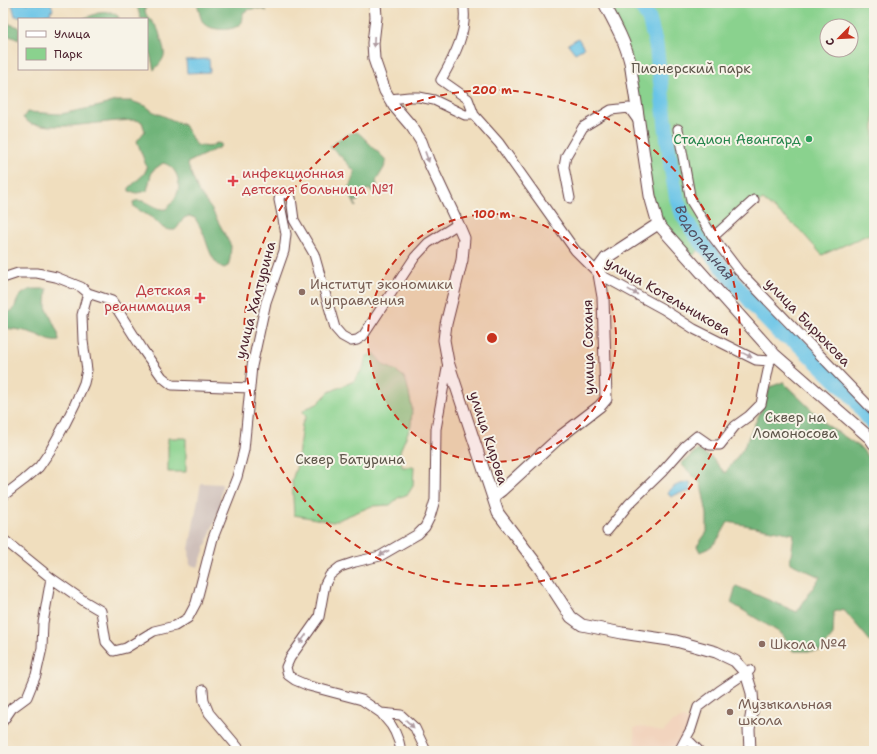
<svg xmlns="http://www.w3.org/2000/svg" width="877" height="754" font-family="'Shantell Sans',sans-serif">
	<rect width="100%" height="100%" fill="#f7f3e8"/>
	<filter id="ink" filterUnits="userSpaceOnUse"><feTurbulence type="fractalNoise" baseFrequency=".025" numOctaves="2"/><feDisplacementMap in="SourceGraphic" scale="8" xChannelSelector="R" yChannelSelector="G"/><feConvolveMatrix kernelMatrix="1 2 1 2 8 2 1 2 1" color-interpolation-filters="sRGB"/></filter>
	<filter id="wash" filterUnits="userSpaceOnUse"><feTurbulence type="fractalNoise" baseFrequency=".012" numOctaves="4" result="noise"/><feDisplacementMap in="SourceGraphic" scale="16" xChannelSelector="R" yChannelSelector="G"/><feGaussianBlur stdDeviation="0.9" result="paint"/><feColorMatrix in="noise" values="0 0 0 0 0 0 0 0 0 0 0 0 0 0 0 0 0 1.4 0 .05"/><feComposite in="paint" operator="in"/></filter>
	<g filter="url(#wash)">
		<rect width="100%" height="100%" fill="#f0debe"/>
		<path fill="#f2d4be" d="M684,718L690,722L689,728L676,751H636L634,728L645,727L663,732L673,722Z"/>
		<path fill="#cfc0ba" d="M201,483L222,484L220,507L198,567L190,565L189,549Z"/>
		<path fill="#8ad28e" stroke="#6a785c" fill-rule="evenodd" d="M599,3H874V232L822,255L799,229L763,200L759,202L754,200L689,259L658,224L631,96L625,75L624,54ZM827,26H851V50H827Z
			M374,353L383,365L395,370L404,377L407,384L412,408L411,425L400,451L402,467H414L413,486L408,494L398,498L390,505L372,506L333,522L294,515L292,480L297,465L302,424L306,417L303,411L307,408L317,404L329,392L354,381L363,368L366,357Z
			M168,438H186V472H168Z"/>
		<path fill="#6fb479" stroke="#5c6a52" d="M136,3H146C143,16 148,16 155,25C158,28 159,32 160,36C166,55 167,56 154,70L147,41V19H141Z
			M197,3H261L267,11C259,8 250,7 243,13C243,16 243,19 242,22C236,32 212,31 204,24C200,19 199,9 197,3Z
			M3,6H5L9,24L19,27V40L7,35L3,32Z
			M111,12L118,16L119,19H82L98,13Z
			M116,101H131L146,106L152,111L184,125L196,145L209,147L217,143L221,144L220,147L187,163L198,191L212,210L231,246L230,259L228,266L224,268C212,264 208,246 204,235C202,229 198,224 195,218L189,216L184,218L177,228L175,230H169L163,228L154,219L134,207L133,202C145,196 155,211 166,209C170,205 175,199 177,194C182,182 176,166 163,163L152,171L147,191L137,193L129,191V188L144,174L147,168L137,141L145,131L142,122L136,120L117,121L70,126H51L31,124L23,118L27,112L61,114L100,106Z
			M357,132L362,136L386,160L384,168L376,181L380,193H375L368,189L362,194L357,202L354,200L356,207L348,191L355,172C347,163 340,154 330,147C335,141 348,133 357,132Z
			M32,289H47L46,307L58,333L59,341C50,343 42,336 35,334C24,330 14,329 3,328V314L8,313L14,309C18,297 20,293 32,289Z
			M783,382L827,425L860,447L874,463V638L871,642L843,609L834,612L833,635L820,651H793L782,634L731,603L736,586L797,612L820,577L790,563L794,534L728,522C720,536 716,547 700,552L697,546L707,532V514L701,484L681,464L697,450L712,458L725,473L743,449L764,404L770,387Z"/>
		<path fill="#69c4e7" stroke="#5a7289" d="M16,3H51L53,10L50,11L51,14L37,17L15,16L12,4Z
			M578,38L584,48L575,53L568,44Z
			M209,59L210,72L187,73L186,60Z
			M690,482L691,491L677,494L671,497L668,493C674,484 680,484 690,482Z"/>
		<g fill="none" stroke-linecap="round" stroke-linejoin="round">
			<path stroke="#69c4e7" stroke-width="15" id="s1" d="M639,3L649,19L656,45L671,167L677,199L683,216L696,236L760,313L780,334L795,341L854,398L874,427"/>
		</g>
	</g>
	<g filter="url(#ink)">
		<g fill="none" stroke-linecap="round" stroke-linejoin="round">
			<g stroke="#633c41" stroke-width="11">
				<path id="minor" d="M390,99L409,97H419L434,100L465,115H474L468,99L441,80C454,57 469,30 463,3
					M474,115L499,143L575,250L599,274L663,309L694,329L756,360L770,361L775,355
					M678,129L691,201L713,237L739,271L874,411
					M570,198L564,167L566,156L583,127L611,110L629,108L639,122
					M713,237L754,200
					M3,278L18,273H37L56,277L81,287L88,293L112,301L143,350L162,377L172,385L250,388
					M3,496L24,480L39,467L50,451L65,424L75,404L84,383L87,370L83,341L82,315L88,293
					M607,531L629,504L662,472L685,446L697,436L710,445H720L735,426L749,416L761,404L770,361
					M3,539L51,578
					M203,690L204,701L209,713L241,751
					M381,713L401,715L415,728L426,751
					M3,721L12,708L27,697L36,675L42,648L43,623L51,578L84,601L101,611L106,642L114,651L126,648L154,631L175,626L188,618L196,603L213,538L237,477L244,450L252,366L266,302L284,251L286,234L279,200L280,194L285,193L289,195L291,198L294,220L314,254L335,328L342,336L351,341L357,340L363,336L415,257L428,243L458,224
					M686,738L691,729L698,707L719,691L750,670
					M401,751L399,742L395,732L391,725L381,713L362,700L309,686L295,680L288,675L286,667L290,658L319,617L325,584L330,575L340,567L355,562L380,556L418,534L425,527L430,517L435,500L436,429L448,363
					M679,751L686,738L699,751"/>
			</g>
			<g stroke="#633c41" stroke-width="13">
				<path id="major" d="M375,3L376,17L373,43L374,59L385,91L394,106L412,127L421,141L428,160L458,224L464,238L462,260L446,324L444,340L448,362L498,513L538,566L571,617L582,625L622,633L676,641L716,652L735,661L746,673L752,693L753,706L749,729L750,751
					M604,3C614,22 625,41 630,62L650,196L658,224L775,355L870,438L874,444
					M493,497L502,490L561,436L600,406L606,399L603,297L599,274L600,266L606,258L658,224"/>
			</g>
			<use href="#minor" stroke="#fff" stroke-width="9"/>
			<use href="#major" stroke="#fff" stroke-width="11"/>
		</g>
		<defs><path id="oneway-solid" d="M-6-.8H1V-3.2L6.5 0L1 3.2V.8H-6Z"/></defs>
		<g fill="#ae9aa0">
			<use href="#oneway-solid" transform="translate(374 42) rotate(92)"/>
			<use href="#oneway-solid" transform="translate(427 157) rotate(70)"/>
			<use href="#oneway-solid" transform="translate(633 292) rotate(29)"/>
			<use href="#oneway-solid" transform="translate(747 355) rotate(26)"/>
			<use href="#oneway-solid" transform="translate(384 553) rotate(152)"/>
			<use href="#oneway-solid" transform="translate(303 639) rotate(125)"/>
			<use href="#oneway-solid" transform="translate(410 724) rotate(44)"/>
		</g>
	</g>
	<circle cx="492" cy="338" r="124" fill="#c8321e" fill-opacity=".12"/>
	<g fill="none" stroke="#c8321e" stroke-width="2" stroke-dasharray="7 5">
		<circle cx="492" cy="338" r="124"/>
		<circle cx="492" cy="338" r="248"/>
	</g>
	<circle fill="#2e9e5b" stroke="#f7f3e8" stroke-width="1.5" cx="809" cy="139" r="4"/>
	<g fill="#e0444e" stroke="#f7f3e8" stroke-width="1.5">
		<path d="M231 175h4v4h4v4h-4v4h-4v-4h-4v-4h4z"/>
		<path d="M198 292h4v4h4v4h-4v4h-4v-4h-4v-4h4z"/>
	</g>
	<g fill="#8d6e63" stroke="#f7f3e8" stroke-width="1.5">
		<circle cx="302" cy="292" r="4"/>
		<circle cx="762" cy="644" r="4"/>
		<circle cx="730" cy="712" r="4"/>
	</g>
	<g text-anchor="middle" stroke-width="4" stroke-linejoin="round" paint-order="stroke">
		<g font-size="14" fill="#5d5549" stroke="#f7f3e8">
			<text x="691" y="73">Пионерский парк</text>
			<text x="795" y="422">Сквер на<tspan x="795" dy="16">Ломоносова</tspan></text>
			<text x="350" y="464">Сквер Батурина</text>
		</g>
		<g font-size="14" fill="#27864d" stroke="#f7f3e8" text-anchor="end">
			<text x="801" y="144">Стадион Авангард</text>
		</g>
		<g font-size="14" fill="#be3a42" stroke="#f7f3e8" text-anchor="start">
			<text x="242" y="178">инфекционная<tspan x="242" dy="16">детская больница №1</tspan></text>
			<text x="191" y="295" text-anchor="end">Детская<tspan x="191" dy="16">реанимация</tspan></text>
		</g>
		<g font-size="14" fill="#785e54" stroke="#f7f3e8" text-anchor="start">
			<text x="310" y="289">Институт экономики<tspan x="310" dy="16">и управления</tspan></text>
			<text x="770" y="649">Школа №4</text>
			<text x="738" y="709">Музыкальная<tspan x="738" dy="16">школа</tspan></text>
		</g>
		<g font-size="14" fill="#4a1f2b" stroke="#f7f3e8">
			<text transform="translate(668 296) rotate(30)" y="5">улица Котельникова</text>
			<text transform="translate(255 300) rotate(-75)" y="5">улица Халтурина</text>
			<text transform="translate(808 322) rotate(46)" y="5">улица Бирюкова</text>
			<text transform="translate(588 347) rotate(-91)" y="5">улица Соханя</text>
			<text transform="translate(489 438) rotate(72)" y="5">улица Кирова</text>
		</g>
		<g font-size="15" font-style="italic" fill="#535163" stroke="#f7f3e8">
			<text dy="5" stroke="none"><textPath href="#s1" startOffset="253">Водопадная</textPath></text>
		</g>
	</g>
	<circle cx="492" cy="338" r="6" fill="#c8321e" stroke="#f7f3e8" stroke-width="2"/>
	<g font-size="12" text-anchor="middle" font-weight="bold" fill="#c8321e" stroke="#f7f3e8" stroke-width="4" stroke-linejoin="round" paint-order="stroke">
		<text x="492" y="94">200 m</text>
		<text x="492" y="218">100 m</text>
	</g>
	<rect width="877" height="754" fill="none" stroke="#f7f3e8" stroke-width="16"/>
	<rect x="18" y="18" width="130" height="52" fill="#f7f3e8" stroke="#b29e9c"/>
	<rect x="26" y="31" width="20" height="6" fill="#ffffff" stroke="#b29e9c"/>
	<text x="54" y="38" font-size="12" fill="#4a1f2b">Улица</text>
	<rect x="26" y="48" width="20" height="12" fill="#8ad28e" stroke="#b29e9c"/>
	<text x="54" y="58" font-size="12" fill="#4a1f2b">Парк</text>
	<g transform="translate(839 38) rotate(246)"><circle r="19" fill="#f7f3e8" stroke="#b29e9c"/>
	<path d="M0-3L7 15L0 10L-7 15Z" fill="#c8321e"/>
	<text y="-6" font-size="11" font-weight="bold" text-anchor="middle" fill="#4a1f2b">С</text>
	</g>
</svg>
